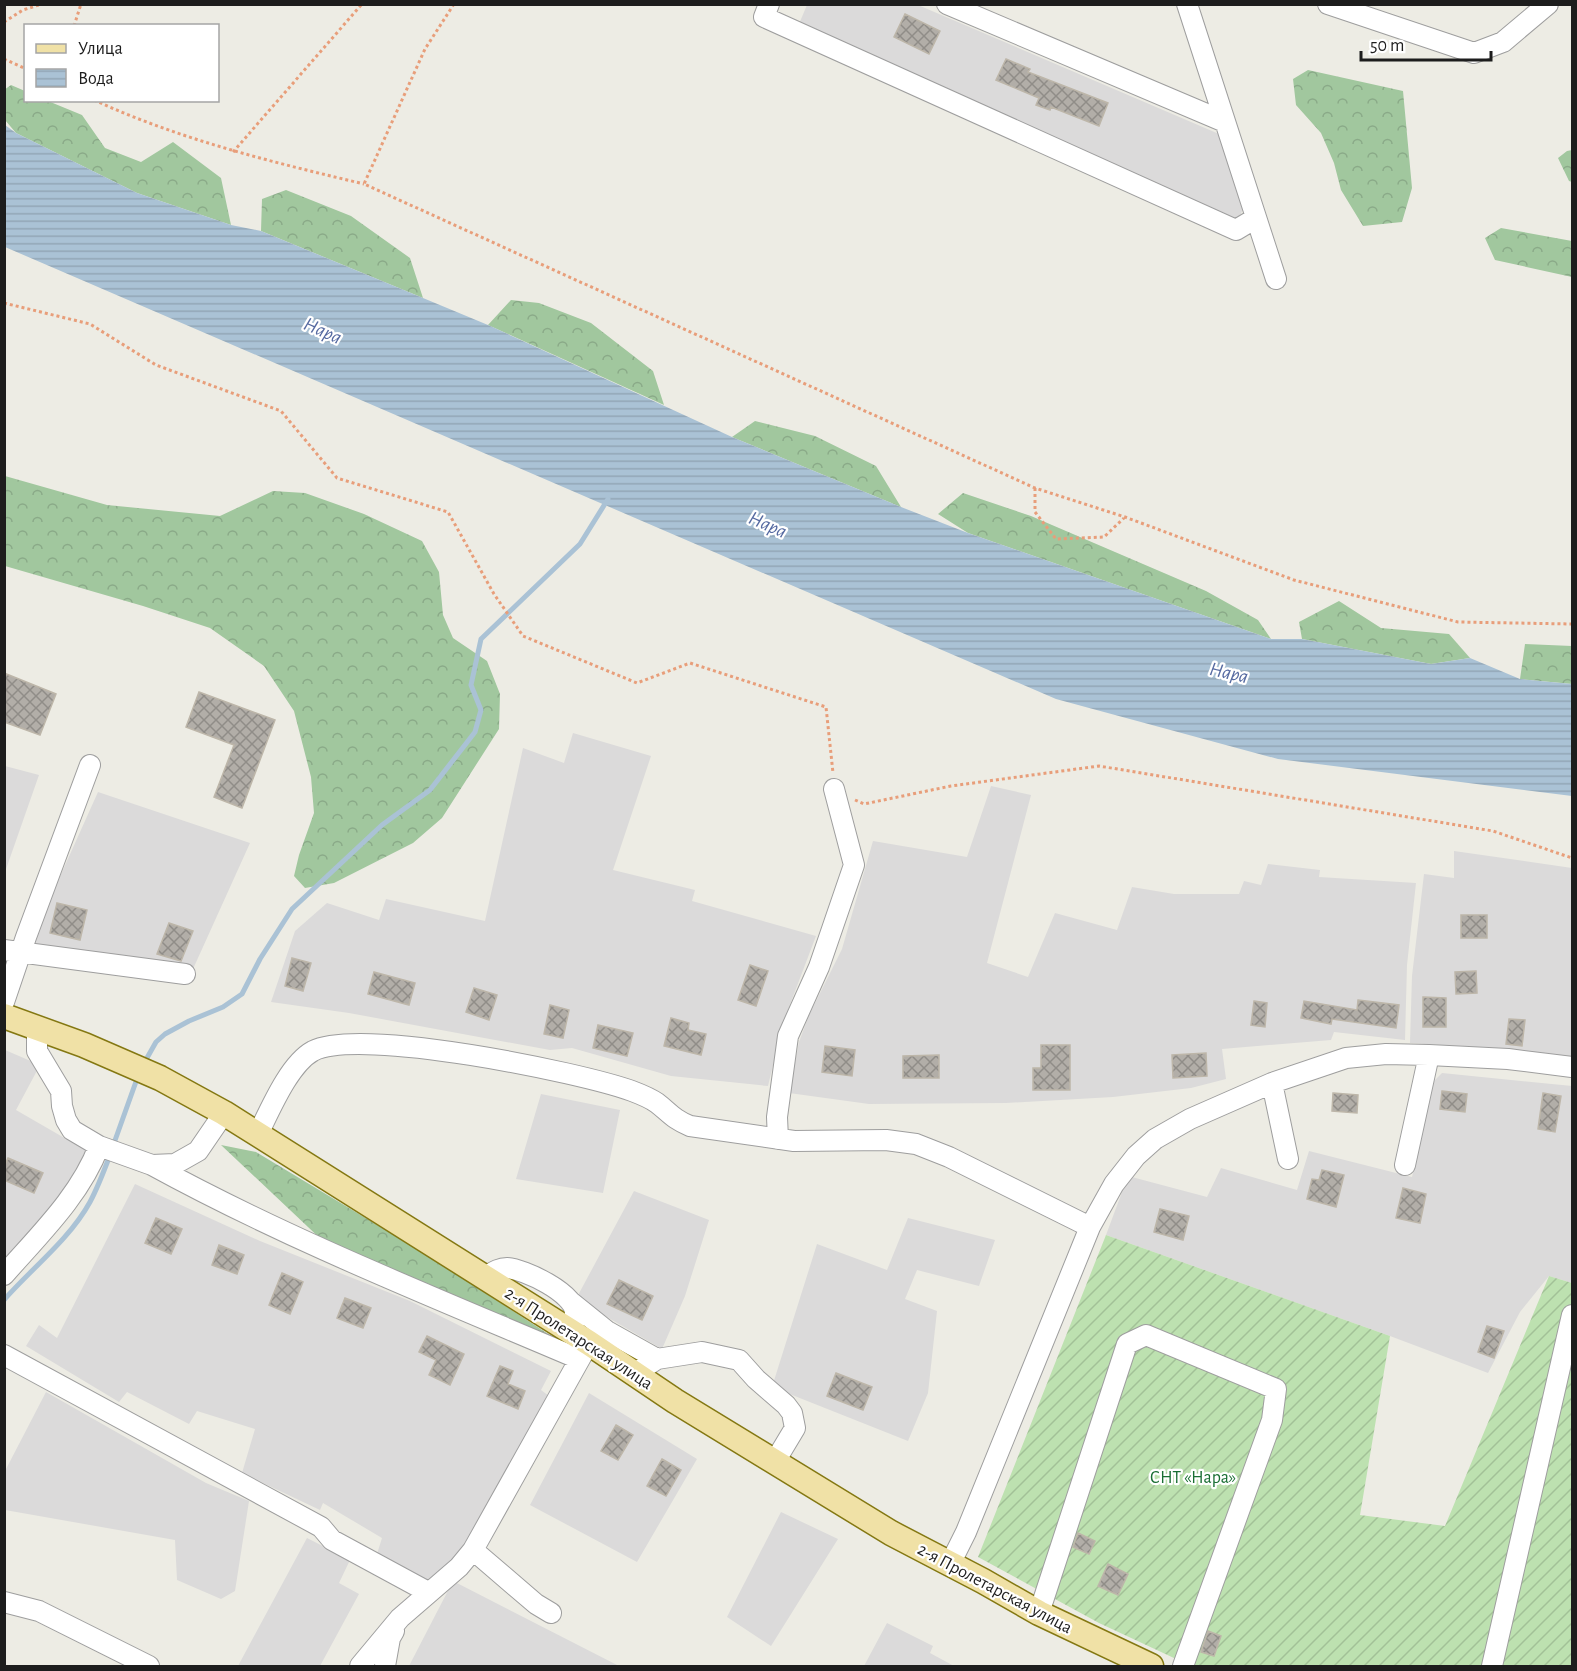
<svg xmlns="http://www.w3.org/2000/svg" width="1577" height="1671" font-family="'Alegreya Sans',sans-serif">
	<defs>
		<pattern id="forest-crowns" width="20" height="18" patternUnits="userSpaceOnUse" patternTransform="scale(1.5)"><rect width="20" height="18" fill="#a1c79e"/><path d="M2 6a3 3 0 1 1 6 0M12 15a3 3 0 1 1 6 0" fill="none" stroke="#8aaa88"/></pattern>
		<pattern id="garden-furrows" width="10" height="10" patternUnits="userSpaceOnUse" patternTransform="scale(1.5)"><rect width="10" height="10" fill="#bde1b0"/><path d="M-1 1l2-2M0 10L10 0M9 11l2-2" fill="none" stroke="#a2c197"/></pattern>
		<pattern id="water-rules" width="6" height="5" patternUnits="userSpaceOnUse" patternTransform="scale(1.5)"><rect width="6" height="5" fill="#aac2d5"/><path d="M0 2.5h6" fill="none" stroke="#92a6b6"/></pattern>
		<pattern id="building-cross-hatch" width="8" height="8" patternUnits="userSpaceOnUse" patternTransform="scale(1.5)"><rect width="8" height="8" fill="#b2aea8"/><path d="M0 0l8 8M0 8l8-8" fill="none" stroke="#908d88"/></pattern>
	</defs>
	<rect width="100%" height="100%" fill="#edece4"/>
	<path fill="#dbdada" d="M807,5H918L1219,134L1244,207L1238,220L799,24Z
		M573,733L651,756L613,870L695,890L692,901L816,936L783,1023L768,1086L671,1076L572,1048L550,1050L349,1013L271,1002L295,931L327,903L379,920L386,899L485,921L523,748L564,763Z
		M5,766L39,775L5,872L4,766Z
		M991,786L1031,795L987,963L1028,977L1055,913L1117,930L1132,887L1174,894H1239L1244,881L1261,885L1268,864L1320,870L1319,877L1416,883L1407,965L1405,1040L1334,1032L1331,1040L1222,1049L1226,1079L1191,1088L1113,1097L1006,1103L869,1104L789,1093L799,1042L809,1015L842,949L873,841L967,857Z
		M98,792L250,843L193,969L33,949L49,901Z
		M1454,851L1572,868V1058L1502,1049L1410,1043L1412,976L1424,874L1454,878Z
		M5,1050L40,1065L16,1110L87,1151L69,1188L5,1264Z
		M1442,1073L1572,1086V1283L1549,1276L1520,1312L1488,1373L1390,1336L1106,1235L1128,1176L1207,1197L1221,1168L1297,1190L1309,1151L1412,1177L1434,1081Z
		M541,1094L620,1110L603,1193L516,1179Z
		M135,1184L260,1241L410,1301L551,1371L541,1390L549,1396L464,1549L430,1582L377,1554L382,1538L323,1503L320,1510L242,1473L255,1429L197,1411L189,1424L127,1392L119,1402L26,1346L39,1325L57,1338Z
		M634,1191L709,1220L685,1296L662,1349L576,1299Z
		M908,1218L995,1240L979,1286L917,1270L905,1299L937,1311L928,1393L908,1441L772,1387L817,1244L887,1270Z
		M46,1392L206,1483L249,1501L235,1591L221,1599L177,1580L175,1540L5,1510V1471Z
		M589,1393L697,1459L637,1562L530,1505Z
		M781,1512L838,1539L771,1646L727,1617Z
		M307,1538L350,1560L339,1583L359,1594L320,1666H238Z
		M453,1581L619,1666H409Z
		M887,1623L933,1646L930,1653L954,1666H864Z"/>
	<path fill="url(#forest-crowns)" d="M1308,70L1403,91L1412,188L1402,222L1363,226L1341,190L1334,163L1321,133L1296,105L1293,79Z
		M11,85L25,91L26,100L48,101L82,115L105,148L141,162L173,142L221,178L231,225L137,193L16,133L5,120L4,90Z
		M1572,150V182L1569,181L1558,158L1567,151Z
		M286,190L351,216L410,258L423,298L261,231L262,199Z
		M1501,228L1572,241V277L1495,260L1485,238Z
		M511,300L539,303L591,323L653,371L664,405L488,325Z
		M755,421L815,436L876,466L901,507L732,437Z
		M5,476L107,505L220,516L273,491L305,493L364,514L422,541L439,572L443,615L453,638L487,661L500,694L499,729L442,818L413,843L334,883L305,888L294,876L299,855L314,813L311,777L294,711L264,666L210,628L143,606L5,566Z
		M963,493L1031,516L1206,591L1258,620L1271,639L968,533L938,514Z
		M1339,601L1381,628L1449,634L1470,658L1431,664L1302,639L1299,622Z
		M1525,644L1572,646V684L1520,679Z
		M221,1145L256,1152L432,1258L565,1345L326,1244Z"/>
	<path fill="url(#garden-furrows)" d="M1106,1235L1390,1336L1360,1515L1445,1526L1549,1276L1572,1283V1666H1191L1099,1623L978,1557Z"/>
	<path fill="url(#water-rules)" d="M5,125L16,133L137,193L231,225L261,231L423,298L488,325L732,437L901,507L968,533L1271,639H1302L1431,664L1470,658L1520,679L1572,684V796L1278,759L1056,699L5,247Z"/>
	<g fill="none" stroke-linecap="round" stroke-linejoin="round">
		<path stroke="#aac2d5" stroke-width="5" d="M143,1065L156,1042L165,1034L189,1021L223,1007L242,994L260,959L292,909L382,825L430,790L475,732L481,710L471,685L481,639L580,544L608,499
			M113,1146L138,1076
			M4,1300C32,1268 69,1240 90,1202C98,1187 104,1171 110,1155"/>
	</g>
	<path fill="url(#building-cross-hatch)" stroke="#bdb6a9" stroke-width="1.5" d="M905,14L940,31L929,54L894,37Z
		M1006,59L1030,69L1028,72L1108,103L1099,126L1051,107L1050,110L1036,105L1039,98L996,80Z
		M4,673L56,694L40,735L4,722Z
		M199,692L275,720L242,808L214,797L234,745L186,727Z
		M57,903L87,910L80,940L50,933Z
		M1461,915H1487V938H1461Z
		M169,923L193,931L181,961L157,954Z
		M292,958L311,963L303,991L285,986Z
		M750,965L768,971L756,1006L738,1000Z
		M1476,971L1477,993L1456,994L1455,972Z
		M374,972L415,983L409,1005L368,994Z
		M474,988L497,995L489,1020L466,1012Z
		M1423,997L1446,998V1027H1423Z
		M1358,1000L1399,1005L1396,1028L1332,1019L1331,1024L1301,1018L1304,1001L1357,1010Z
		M1254,1001L1267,1003L1265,1027L1251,1025Z
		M550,1005L569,1010L563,1038L544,1034Z
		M671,1018L689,1023L688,1030L706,1034L701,1055L664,1046Z
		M1509,1019L1525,1020L1522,1046L1506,1044Z
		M598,1025L633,1033L627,1056L593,1048Z
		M1041,1045H1070V1090H1033V1068H1041Z
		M825,1046L855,1050L852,1076L822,1072Z
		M1206,1053L1207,1076L1173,1078L1172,1055Z
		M939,1055V1078H903V1056Z
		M1442,1091L1467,1094L1465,1112L1440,1109Z
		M1333,1093L1358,1095L1357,1113L1332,1111Z
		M1543,1093L1561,1096L1555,1132L1538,1129Z
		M8,1158L43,1173L34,1193L4,1180V1167Z
		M1322,1170L1344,1175L1336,1207L1307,1199L1312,1179L1319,1180Z
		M1403,1188L1426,1194L1420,1223L1396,1218Z
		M1160,1209L1189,1216L1183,1240L1154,1232Z
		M156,1218L182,1229L171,1254L145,1243Z
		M219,1245L244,1255L237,1274L212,1265Z
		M282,1273L303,1282L290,1314L269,1305Z
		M619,1280L653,1296L642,1320L607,1304Z
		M345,1298L371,1308L363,1328L337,1318Z
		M1487,1326L1504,1331L1494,1358L1478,1352Z
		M427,1336L464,1354L450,1385L429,1375L436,1360L419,1352Z
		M500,1366L513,1371L508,1384L525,1391L518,1409L487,1396Z
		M836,1373L872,1387L863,1410L827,1396Z
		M616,1425L633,1435L618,1460L601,1451Z
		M662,1459L681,1470L666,1496L647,1486Z
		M1078,1533L1095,1541L1089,1554L1073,1547Z
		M1108,1564L1128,1574L1118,1595L1098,1586Z
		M1208,1631L1221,1636L1214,1656L1201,1652Z"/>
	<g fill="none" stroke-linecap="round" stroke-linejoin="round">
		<g stroke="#9e9e9e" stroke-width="22">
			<path id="minor" d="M769,4L764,17L1236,230L1256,218
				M947,4L1225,122
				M1187,4L1276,279
				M1328,4L1474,53L1503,42L1548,4
				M4,950L185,974
				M4,1002L26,937L90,765
				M37,1028V1051L61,1091L62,1106L66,1120L72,1130L99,1146L152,1165L175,1164L198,1151L224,1113
				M1272,1083L1288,1159
				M258,1134C270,1110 289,1064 313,1051C360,1027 579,1072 632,1091C640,1094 650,1098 657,1103C670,1113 673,1119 690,1126L794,1141L886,1140L916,1144L949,1157L1090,1227
				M778,1139L777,1117L788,1036L819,967L854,865L834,789
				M152,1165C289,1240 436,1298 579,1359
				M1405,1165L1429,1055
				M4,1275C39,1235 80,1196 99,1146
				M485,1277C492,1273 498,1268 507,1268C524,1269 575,1293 575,1313C576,1319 573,1326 571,1332
				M571,1302L607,1331L657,1359
				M4,1355L321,1527L332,1540L428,1592
				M634,1374L657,1359L702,1352L739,1360L756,1379L786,1405L792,1413L795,1428L774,1463
				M473,1550L536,1604L551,1613
				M950,1564L966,1532L1090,1227L1114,1184L1136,1156L1155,1139L1190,1119L1272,1083L1346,1058L1386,1054L1429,1055L1508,1059L1572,1067
				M4,1602L39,1611L149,1666
				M1039,1613L1127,1344L1146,1335L1276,1389L1272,1420L1183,1666
				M360,1666L400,1618L459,1567L473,1550L586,1348
				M385,1666L390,1638L394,1631
				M1492,1666L1572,1315"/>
		</g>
		<g stroke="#847812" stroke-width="27">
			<path id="major" d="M4,1016L84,1045L160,1078L224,1113L589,1343L675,1401L891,1533L983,1581L1039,1613L1151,1666"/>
		</g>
		<path stroke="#e89e7a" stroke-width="3" stroke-dasharray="3 3" stroke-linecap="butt" d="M454,4L425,49L364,184L1035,488L1125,517L1294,580L1458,622L1572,624
			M4,22L23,10L42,4
			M74,26L81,4
			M4,59L26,69
			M94,100C181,140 272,162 364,184
			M233,152L362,4
			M4,303L90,324L156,365L281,411L337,478L448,512L494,594L523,636L637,683L690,663L826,707L833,773
			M1035,488V512L1056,539L1104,537L1124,518
			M855,800L864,804L951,786L1099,766L1493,831L1572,858"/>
		<use href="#minor" stroke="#fff" stroke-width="20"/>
		<use href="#major" stroke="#f0e1a6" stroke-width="24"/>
	</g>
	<g text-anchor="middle" stroke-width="4.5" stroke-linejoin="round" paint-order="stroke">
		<g font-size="18" fill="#1d1d1d" stroke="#fff">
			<text transform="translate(579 1338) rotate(33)" y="6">2-я Пролетарская улица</text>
			<text transform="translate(995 1588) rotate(28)" y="6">2-я Пролетарская улица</text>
		</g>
		<g font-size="18" fill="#196e33" stroke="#fff">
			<text x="1193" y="1483">СНТ «Нара»</text>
		</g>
		<g font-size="20" font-style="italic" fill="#566aa1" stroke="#fff">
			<text transform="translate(323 330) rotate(24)" y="7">Нара</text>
			<text transform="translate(768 524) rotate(24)" y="7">Нара</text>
			<text transform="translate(1229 672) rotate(13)" y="7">Нара</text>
		</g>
	</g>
	<rect width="1577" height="1671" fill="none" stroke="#1d1d1d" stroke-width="12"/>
	<rect x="24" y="24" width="195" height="78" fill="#ffffff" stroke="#a5a5a5" stroke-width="1.5"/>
	<rect x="36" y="44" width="30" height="9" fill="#f0e1a6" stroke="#a5a5a5" stroke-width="1.5"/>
	<text x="78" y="54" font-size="18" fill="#1d1d1d">Улица</text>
	<rect x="36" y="69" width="30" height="18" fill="url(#water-rules)" stroke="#a5a5a5" stroke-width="1.5"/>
	<text x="78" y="84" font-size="18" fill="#1d1d1d">Вода</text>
	<path d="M1361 51v9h130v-9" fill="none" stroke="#1d1d1d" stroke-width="3"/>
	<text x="1370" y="51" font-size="18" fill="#1d1d1d" stroke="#ffffff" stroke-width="4.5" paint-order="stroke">50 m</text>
</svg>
